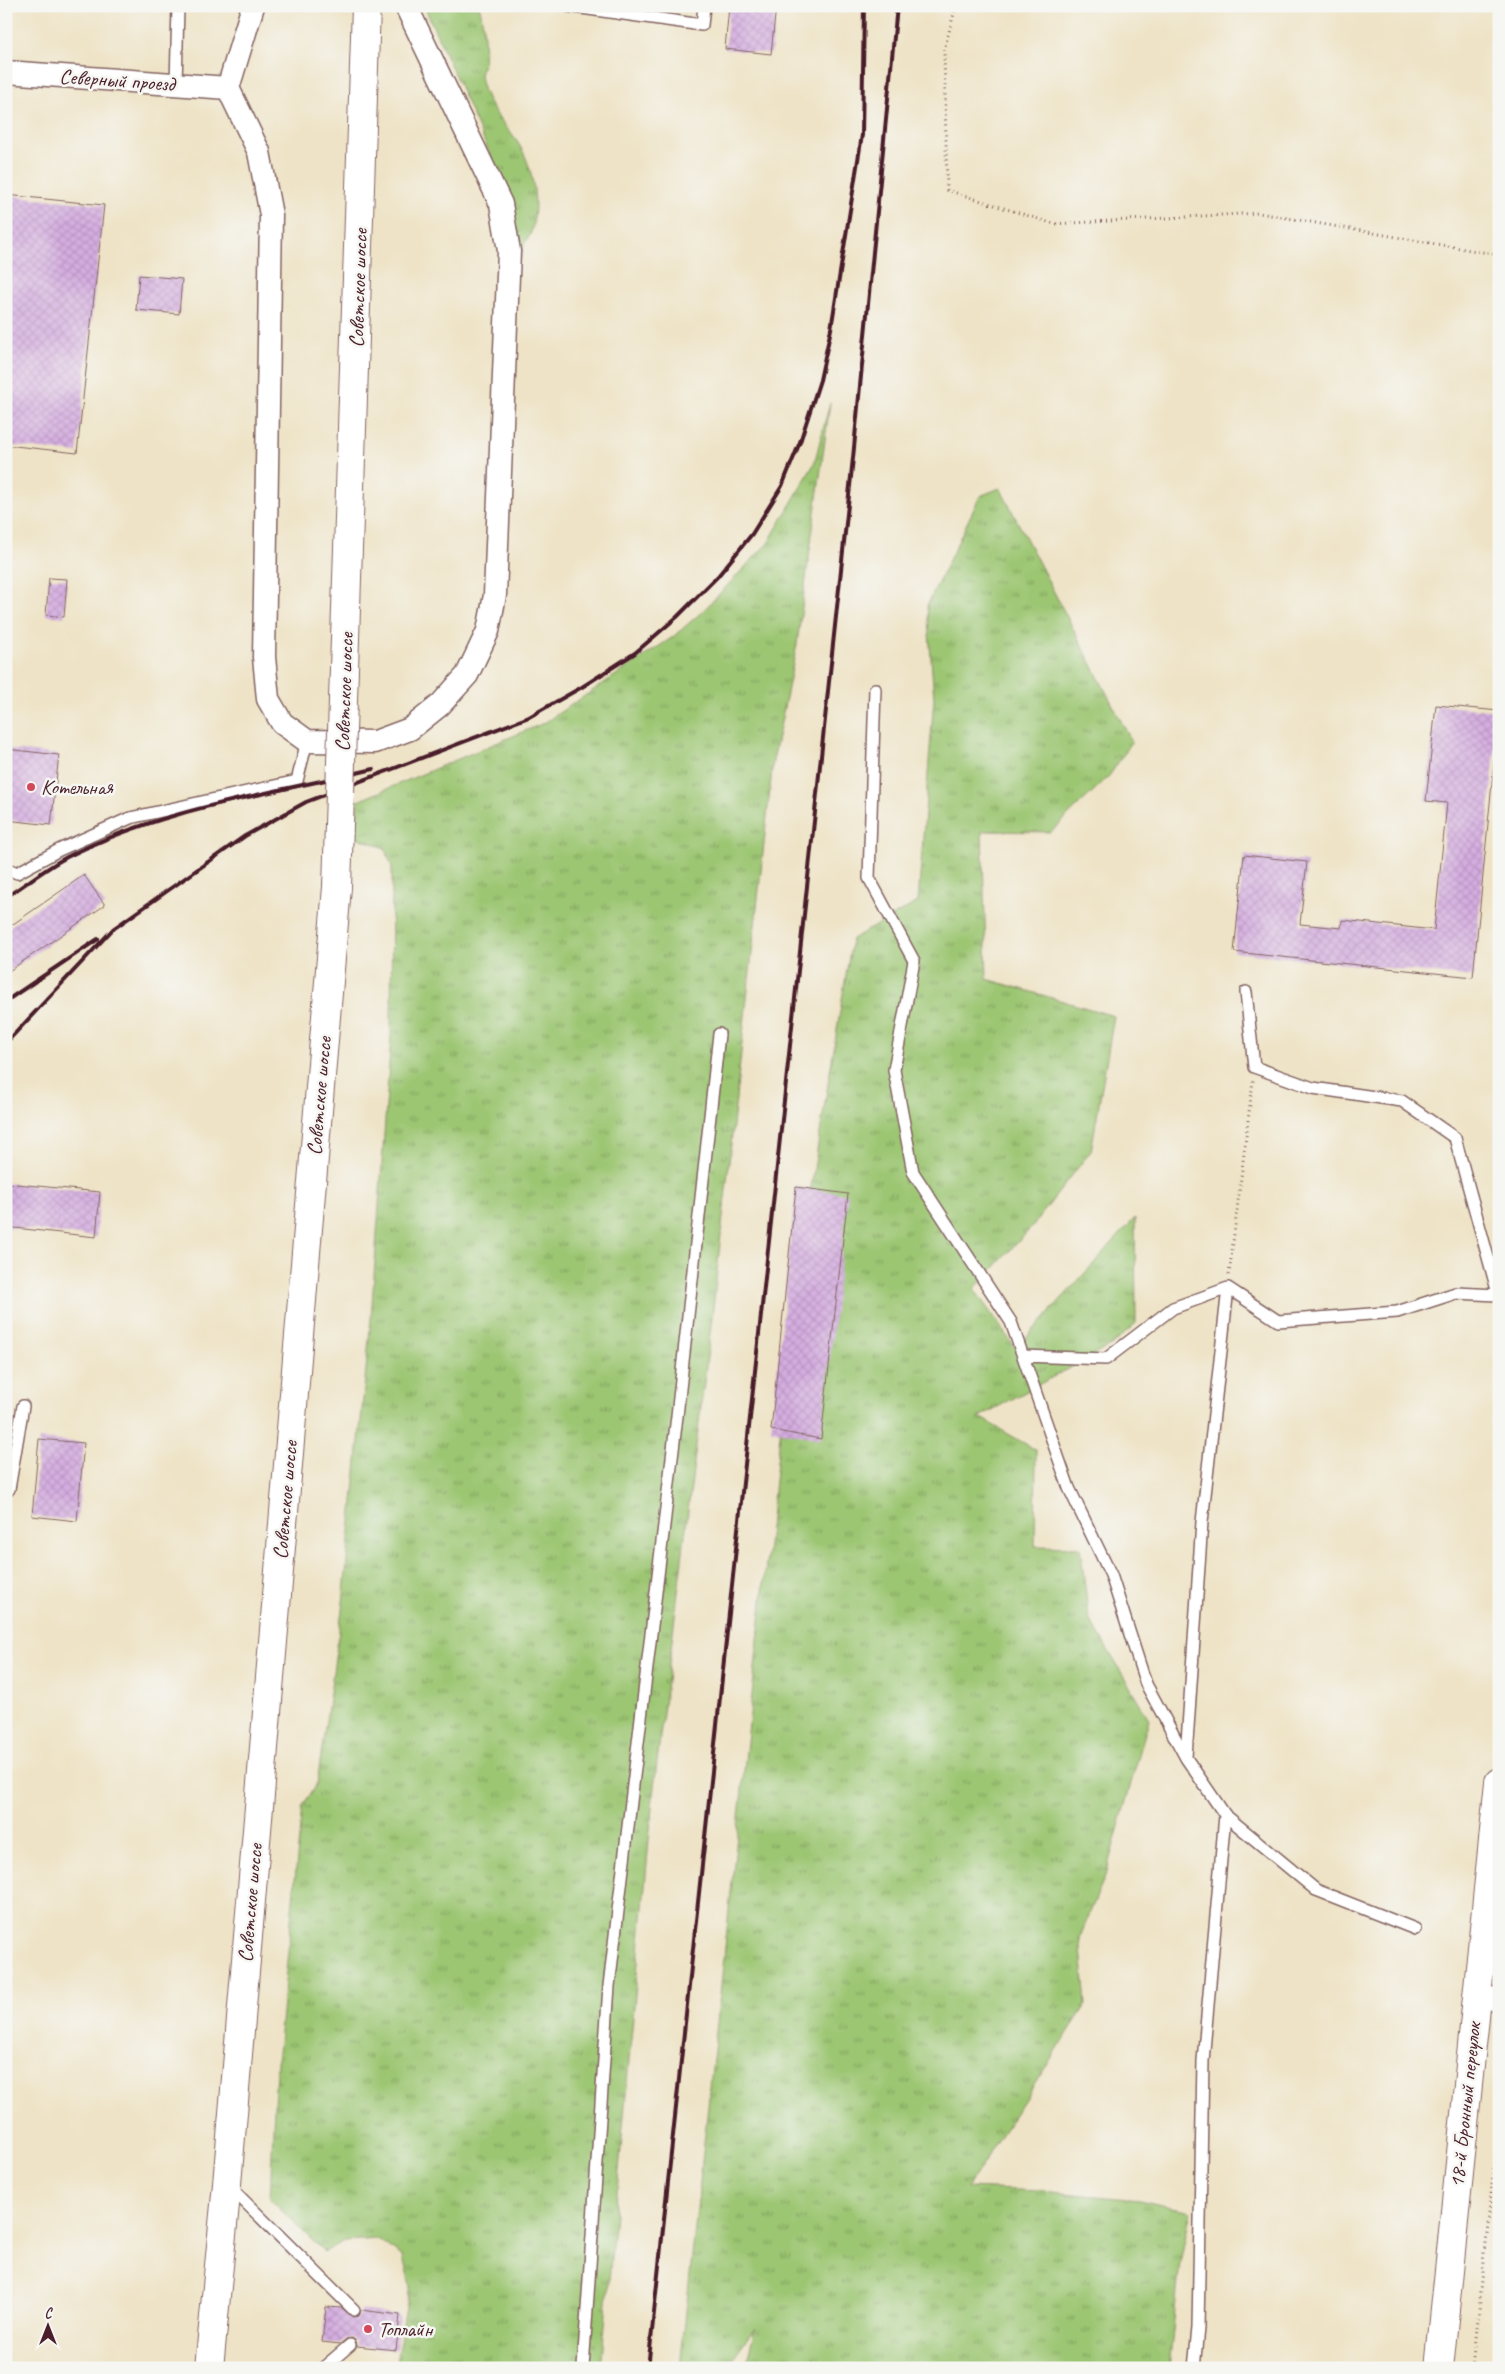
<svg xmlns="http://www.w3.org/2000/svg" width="1505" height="2374" font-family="Caveat,sans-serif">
	<defs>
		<pattern id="grass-tufts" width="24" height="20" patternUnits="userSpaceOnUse" patternTransform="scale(1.25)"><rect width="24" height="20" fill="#9cc672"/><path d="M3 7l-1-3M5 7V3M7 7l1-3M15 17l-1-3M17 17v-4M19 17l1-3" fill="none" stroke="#81a05e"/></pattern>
		<pattern id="building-cross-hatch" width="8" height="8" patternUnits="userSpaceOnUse" patternTransform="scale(1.25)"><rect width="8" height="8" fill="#d4ade0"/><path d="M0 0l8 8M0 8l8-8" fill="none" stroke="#b894c0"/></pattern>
	</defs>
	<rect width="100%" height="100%" fill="#f6f6f2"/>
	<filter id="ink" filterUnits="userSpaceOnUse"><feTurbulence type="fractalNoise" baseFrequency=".02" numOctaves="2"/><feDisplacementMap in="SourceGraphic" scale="10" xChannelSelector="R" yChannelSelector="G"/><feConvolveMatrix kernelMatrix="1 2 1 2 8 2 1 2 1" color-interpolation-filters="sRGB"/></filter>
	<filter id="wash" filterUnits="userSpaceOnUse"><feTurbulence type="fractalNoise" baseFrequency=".0096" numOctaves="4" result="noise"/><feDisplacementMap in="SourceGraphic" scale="20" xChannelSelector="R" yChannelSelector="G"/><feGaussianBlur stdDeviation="1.12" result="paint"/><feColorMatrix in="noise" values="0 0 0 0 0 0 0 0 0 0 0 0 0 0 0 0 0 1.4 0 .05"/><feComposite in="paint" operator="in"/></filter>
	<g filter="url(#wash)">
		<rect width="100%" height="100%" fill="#eee3c6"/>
		<path fill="url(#grass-tufts)" stroke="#73724e" d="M424,6H479C483,15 486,53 484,63C481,70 479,73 481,81C486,105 504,123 518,143C534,167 540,208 530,235C528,239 525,241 524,245C521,252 523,257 518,262L502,181Z
			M830,403L797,644L773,761L712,1317L654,1786L601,2368H395L410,2286L403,2257L378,2239L345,2241L324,2252L270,2199L275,2085L302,1807L317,1783L343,1603L371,1319L391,1036L392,867L385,848L356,837L358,801L544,723L673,637L703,611L768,543L814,464Z
			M1000,488L1132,742L1109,776L1051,832L982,831L987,979L1114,1016L1091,1151L1030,1229L974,1289L1016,1349L1135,1218L1136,1323L1112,1345L979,1417L1036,1450L1035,1546L1080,1547L1089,1618L1149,1719L1105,1876L1080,1937L1086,2005L967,2188L1041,2191L1139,2200L1191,2211L1180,2262L1169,2368H745L755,2328L725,2368H680L798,1266L852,939L918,902L934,698L927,606L980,496Z"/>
		<g id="blocks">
			<path fill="url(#building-cross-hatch)" d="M729,6H776L771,54L725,49Z
				M6,195L104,205L77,453L6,445Z
				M139,275L182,279L179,314L136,310Z
				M49,578L67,579L64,617L46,615Z
				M1436,705L1499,711L1473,977L1234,952L1244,855L1307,862L1300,924L1341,928L1342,920L1434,930L1447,803L1426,801Z
				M6,749L59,755L51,825L6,820Z
				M84,875L105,905L6,973V929Z
				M6,1183L100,1192L96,1237L6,1227Z
				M796,1187L848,1194L821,1439L771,1430Z
				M39,1439L84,1443L77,1521L32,1516Z
				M326,2307L342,2308L353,2317L359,2316L361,2310L400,2315L396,2350L357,2346L356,2341L352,2338L346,2339L340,2344L322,2342Z"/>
		</g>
	</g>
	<g filter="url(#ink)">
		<use href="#blocks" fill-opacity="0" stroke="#836461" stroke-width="1"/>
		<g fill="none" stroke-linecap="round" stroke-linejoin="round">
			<g stroke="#836461" stroke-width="14">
				<path id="lane" d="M567,6L702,25L704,6
					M176,85L178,6
					M875,689L869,878L914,961L894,1070L913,1172L1011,1322L1069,1488L1111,1575L1146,1684L1186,1758L1225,1815L1316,1890L1415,1929
					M6,868L17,873L59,850L130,818L297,781L307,741
					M1246,992L1254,1067L1313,1088L1402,1101L1455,1138L1499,1297
					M1023,1356L1106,1359L1173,1308L1228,1288L1278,1321L1397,1312L1456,1293L1497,1295
					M6,1492L9,1489L23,1406
					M1186,1757L1202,1522L1228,1288
					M229,2186L354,2310
					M323,2368L350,2345
					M583,2368L609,1986L677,1416L719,1034
					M1194,2368L1198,2328L1203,2061L1225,1815"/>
			</g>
			<g stroke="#836461" stroke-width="25">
				<path id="street" d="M253,6L228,88L259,152L271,215L264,657L268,699L282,723L307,741L375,742L410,729L440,705L467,675L488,631L495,595L509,251L501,204L406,6
					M6,72L228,88
					M1476,1997L1499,1999"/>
			</g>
			<g stroke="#836461" stroke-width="30">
				<path id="secondary" d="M1439,2368L1499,1782"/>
			</g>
			<g stroke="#836461" stroke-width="30">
				<path id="primary" d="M344,669L366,6
					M209,2368L227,2184L337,887"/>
			</g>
			<path stroke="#836461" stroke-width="3" stroke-dasharray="1 4" stroke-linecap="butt" d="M956,6L944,50L947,190L1054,224L1259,213L1499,255
				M1229,1275L1253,1080
				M1473,2368L1499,2118"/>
			<use href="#lane" stroke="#fff" stroke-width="11"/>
			<use href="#street" stroke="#fff" stroke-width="22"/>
			<use href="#secondary" stroke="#fff" stroke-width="28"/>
			<use href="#primary" stroke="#fff" stroke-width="28"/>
			<path stroke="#4a1f2b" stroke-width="4" d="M6,897C26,884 46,868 67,857C162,808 271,794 374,769
				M6,1001L98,939
				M6,1043L113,929L245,836L306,802L529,717L582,687L635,653L677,617L718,576L752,534L782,486L800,442L820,380L831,329L862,135L864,6
				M648,2368L853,458L897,6"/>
			<g stroke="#836461" stroke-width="30" stroke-linecap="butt">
				<path id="primary-bridge" d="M337,887L344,669"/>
			</g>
			<use href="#primary-bridge" stroke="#fff" stroke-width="28"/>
		</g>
	</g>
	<g fill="#d1495b" stroke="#f6f6f2" stroke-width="2">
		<circle cx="31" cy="787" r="5"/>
		<circle cx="368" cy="2329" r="5"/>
	</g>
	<g text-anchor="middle" stroke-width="5" stroke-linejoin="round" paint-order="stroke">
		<g font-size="21" fill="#4a1f2b" stroke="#f6f6f2">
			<text transform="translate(117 80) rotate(4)" y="7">Северный проезд</text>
			<text transform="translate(358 288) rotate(-88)" y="7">Советское шоссе</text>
			<text transform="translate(344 692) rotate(-88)" y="7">Советское шоссе</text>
			<text transform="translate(319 1096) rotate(-85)" y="7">Советское шоссе</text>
			<text transform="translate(285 1500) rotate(-85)" y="7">Советское шоссе</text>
			<text transform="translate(250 1903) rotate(-85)" y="7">Советское шоссе</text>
			<text transform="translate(1465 2105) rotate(-84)" y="7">18-й Бронный переулок</text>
		</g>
		<g font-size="21" fill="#4a1f2b" stroke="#f6f6f2" text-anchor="start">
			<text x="41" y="794">Котельная</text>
			<text x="378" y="2336">Топлайн</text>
		</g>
	</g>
	<rect width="1505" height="2374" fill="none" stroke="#f6f6f2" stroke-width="25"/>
	<g transform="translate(48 2326)" stroke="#f6f6f2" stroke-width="4" paint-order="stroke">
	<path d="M0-4L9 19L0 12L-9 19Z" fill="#4a1f2b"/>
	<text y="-8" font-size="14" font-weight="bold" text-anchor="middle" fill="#4a1f2b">С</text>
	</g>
</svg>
